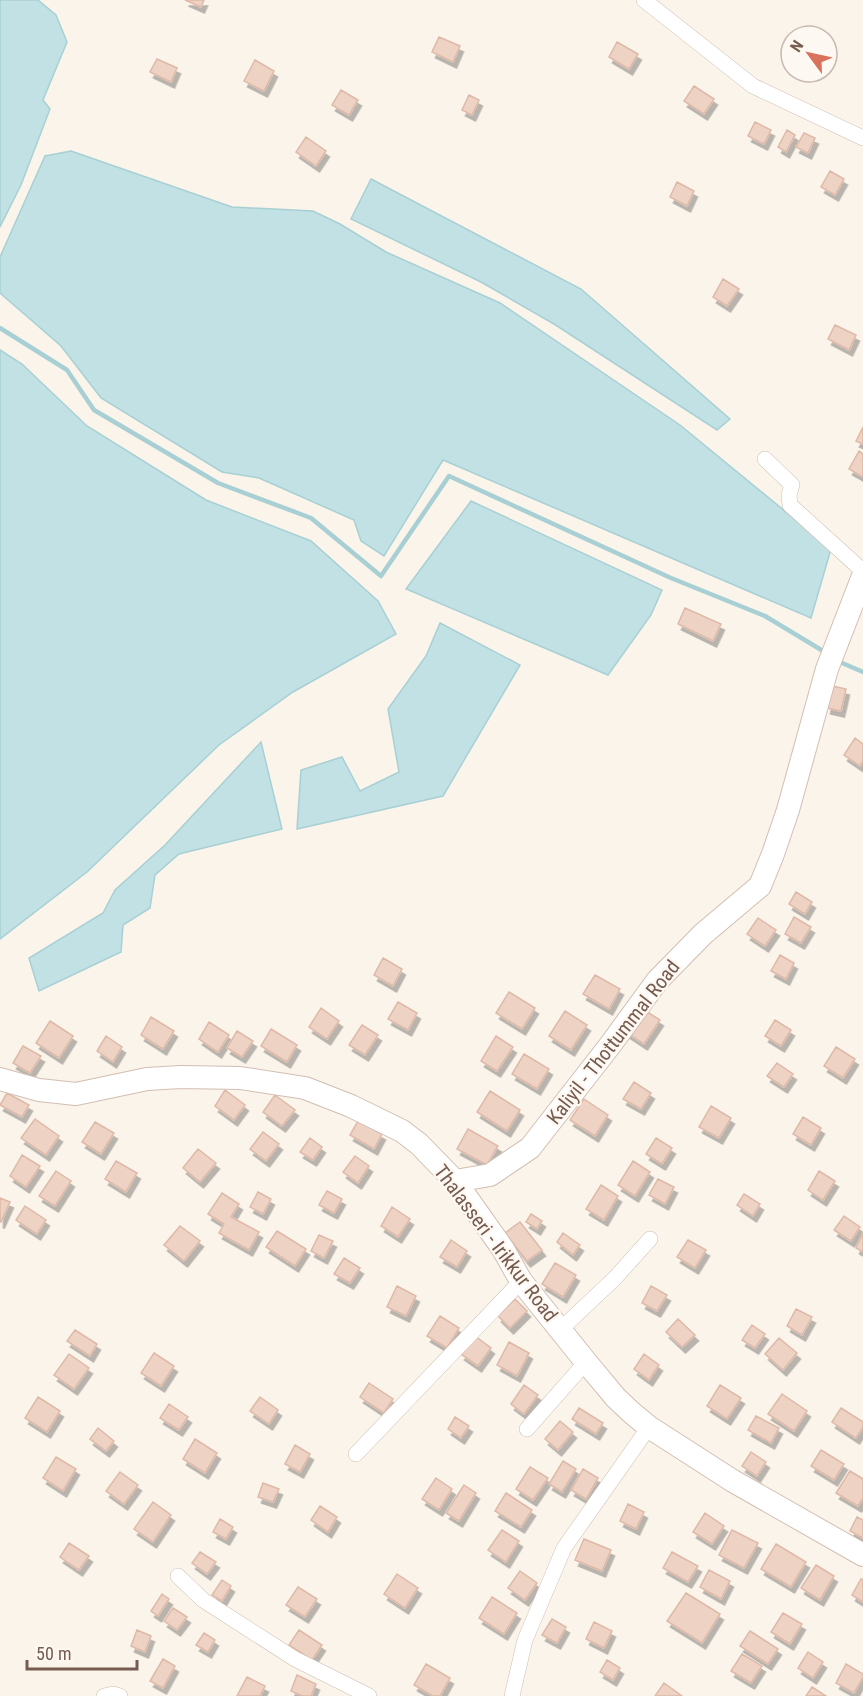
<svg xmlns="http://www.w3.org/2000/svg" width="863" height="1696" font-family="'Roboto Condensed',sans-serif">
	<defs>
		<filter id="shadow"><feDropShadow dx="3.5" dy="6" stdDeviation="0" flood-color="#0004"/></filter>
	</defs>
	<rect width="100%" height="100%" fill="#fbf4eb"/>
	<path fill="#c1e1e4" stroke="#a8d0d4" stroke-width="1.5" d="M0,0H38L56,15L67,42L43,100L50,109L21,185L0,227Z
		M71,151L232,207L313,211L340,224L386,252L500,303L680,425L831,549L811,618L443,460L384,556L361,541L354,520L259,478L222,472L101,398L61,346L0,293V257L45,156Z
		M371,179L581,289L730,419L717,430L554,324L481,282L351,219Z
		M0,350L22,364L87,426L206,500L311,541L378,601L396,634L293,692L219,745L87,872L0,939Z
		M471,501L662,590L651,615L608,675L406,589Z
		M440,623L520,665L443,796L297,829L301,770L342,757L360,791L399,772L388,709L426,656Z
		M261,742L282,829L179,854L155,875L150,908L123,925L121,952L39,991L29,958L103,913L115,890L165,845Z"/>
	<g fill="none" stroke-linecap="round" stroke-linejoin="round">
		<path stroke="#a8d0d4" stroke-width="4.5" d="M0,328L67,370L94,410L218,483L311,518L381,576L449,476L671,578L765,616L823,651
			M842,663L863,672"/>
	</g>
	<path fill="#eed3c5" stroke="#dfb9a7" stroke-width="1.5" filter="url(#shadow)" d="M185,0H204L201,7Z
		M439,37L460,46L453,62L432,52Z
		M617,42L638,54L629,69L609,57Z
		M157,59L177,68L171,82L150,72Z
		M255,60L274,71L264,91L244,81Z
		M694,86L714,99L704,114L684,101Z
		M341,90L358,100L349,115L332,105Z
		M469,95L479,100L472,115L462,110Z
		M755,122L771,130L764,144L748,136Z
		M787,130L795,135L786,152L778,147Z
		M804,133L815,138L808,153L796,147Z
		M306,137L326,151L316,166L296,152Z
		M830,171L844,179L835,195L821,187Z
		M677,182L694,191L687,206L670,197Z
		M723,279L739,289L727,306L713,297Z
		M835,325L856,335L849,350L828,339Z
		M863,427V444L856,441Z
		M859,451L863,454V477L849,469Z
		M685,608L721,624L713,641L678,624Z
		M832,686L846,689L841,711L827,708Z
		M855,738L863,744V761L860,766L844,755Z
		M796,892L812,902L805,914L789,904Z
		M794,917L811,927L801,943L785,934Z
		M758,918L776,930L765,946L747,934Z
		M780,955L794,963L786,979L771,971Z
		M383,958L402,969L393,986L374,975Z
		M595,975L620,989L609,1009L583,994Z
		M509,992L535,1008L522,1029L496,1013Z
		M398,1002L417,1013L408,1030L388,1019Z
		M321,1008L339,1021L327,1039L309,1027Z
		M641,1008L660,1020L644,1044L626,1032Z
		M565,1011L587,1025L571,1050L549,1036Z
		M151,1017L174,1031L163,1049L141,1035Z
		M775,1020L791,1030L781,1046L765,1036Z
		M50,1021L73,1036L59,1058L36,1043Z
		M209,1022L229,1035L218,1052L199,1039Z
		M362,1025L378,1035L365,1055L349,1045Z
		M271,1029L297,1045L287,1062L261,1046Z
		M237,1031L253,1041L242,1057L227,1048Z
		M106,1036L122,1047L113,1062L97,1051Z
		M496,1036L513,1047L497,1071L481,1061Z
		M23,1046L41,1056L30,1073L13,1063Z
		M836,1047L855,1059L843,1078L824,1066Z
		M524,1054L549,1069L537,1089L512,1074Z
		M777,1063L793,1074L784,1087L767,1076Z
		M634,1082L651,1093L641,1109L623,1099Z
		M225,1090L245,1105L234,1120L215,1106Z
		M490,1091L520,1110L507,1131L477,1112Z
		M7,1093L29,1105L22,1117L0,1105Z
		M275,1095L295,1110L282,1126L263,1112Z
		M584,1099L608,1115L595,1136L570,1120Z
		M711,1106L731,1118L719,1138L699,1127Z
		M803,1117L821,1128L811,1145L793,1134Z
		M35,1119L59,1136L46,1155L21,1138Z
		M358,1121L382,1134L374,1149L350,1135Z
		M95,1122L114,1133L101,1154L82,1142Z
		M468,1129L498,1146L487,1165L457,1149Z
		M263,1132L279,1144L266,1161L250,1149Z
		M310,1138L322,1147L313,1160L300,1152Z
		M656,1138L672,1148L662,1164L646,1154Z
		M198,1149L216,1163L200,1182L183,1168Z
		M22,1155L40,1166L26,1187L10,1176Z
		M355,1156L369,1166L358,1183L343,1172Z
		M116,1161L137,1173L126,1192L105,1179Z
		M633,1161L650,1172L635,1196L618,1185Z
		M56,1171L71,1181L55,1206L39,1196Z
		M819,1171L835,1181L823,1200L808,1190Z
		M658,1179L674,1187L665,1204L649,1195Z
		M601,1185L618,1196L604,1220L586,1209Z
		M327,1191L342,1199L334,1213L319,1205Z
		M258,1192L271,1199L263,1214L250,1207Z
		M222,1193L239,1204L231,1217L259,1232L249,1250L219,1233L224,1224L208,1214Z
		M744,1194L760,1204L753,1216L737,1205Z
		M0,1198L10,1202L1,1222H0Z
		M25,1206L46,1220L37,1234L16,1220Z
		M392,1207L410,1219L398,1237L381,1226Z
		M531,1214L542,1221L537,1229L526,1222Z
		M844,1216L860,1227L851,1241L834,1230Z
		M520,1222L542,1250L527,1261L505,1233Z
		M180,1226L200,1241L184,1261L164,1245Z
		M277,1231L306,1249L295,1266L266,1247Z
		M563,1233L580,1245L573,1255L557,1242Z
		M863,1233V1252L856,1248Z
		M319,1235L333,1241L324,1258L311,1251Z
		M451,1240L467,1251L457,1267L440,1257Z
		M688,1240L706,1250L695,1268L677,1257Z
		M344,1258L360,1268L350,1283L334,1274Z
		M555,1263L576,1275L563,1297L542,1284Z
		M397,1286L416,1296L406,1316L387,1307Z
		M651,1286L667,1295L657,1311L642,1303Z
		M515,1299L527,1311L510,1328L498,1316Z
		M796,1309L812,1317L802,1335L787,1326Z
		M440,1316L459,1328L447,1348L427,1336Z
		M678,1319L695,1335L682,1347L666,1332Z
		M752,1325L765,1334L755,1348L742,1340Z
		M75,1330L97,1344L90,1356L67,1341Z
		M475,1336L491,1348L478,1366L461,1354Z
		M779,1338L797,1353L783,1370L765,1354Z
		M509,1342L529,1353L517,1376L497,1365Z
		M154,1353L174,1366L161,1386L141,1373Z
		M69,1354L89,1368L74,1389L54,1375Z
		M644,1354L659,1365L649,1380L634,1369Z
		M369,1383L393,1399L384,1413L360,1397Z
		M524,1385L538,1395L524,1414L511,1404Z
		M720,1385L741,1398L727,1419L707,1406Z
		M782,1394L807,1411L794,1431L768,1414Z
		M38,1397L60,1411L47,1432L25,1418Z
		M260,1397L278,1410L269,1424L250,1411Z
		M169,1404L188,1417L179,1430L160,1418Z
		M579,1408L603,1423L596,1434L572,1419Z
		M841,1408L863,1422V1427L856,1438L832,1422Z
		M756,1416L779,1428L771,1443L748,1430Z
		M455,1417L469,1426L461,1438L448,1429Z
		M560,1421L573,1432L558,1450L545,1439Z
		M98,1428L114,1441L106,1451L90,1439Z
		M195,1439L217,1453L205,1473L183,1459Z
		M295,1445L310,1454L300,1472L285,1464Z
		M821,1450L844,1464L834,1480L811,1466Z
		M751,1452L766,1462L757,1476L742,1466Z
		M56,1457L76,1469L63,1491L43,1478Z
		M563,1461L576,1469L562,1492L549,1484Z
		M530,1467L548,1478L533,1500L516,1489Z
		M583,1469L598,1478L586,1499L571,1490Z
		M850,1471L863,1479V1498L858,1506L836,1493Z
		M120,1472L138,1485L124,1504L106,1491Z
		M436,1478L452,1489L439,1510L422,1499Z
		M263,1483L279,1489L273,1502L258,1497Z
		M464,1485L476,1493L459,1521L446,1513Z
		M506,1493L532,1510L521,1527L495,1511Z
		M153,1502L171,1515L153,1542L134,1529Z
		M628,1504L644,1512L636,1529L620,1521Z
		M320,1506L337,1517L328,1532L311,1520Z
		M705,1513L724,1526L712,1544L693,1532Z
		M857,1517L863,1520V1538L850,1531Z
		M220,1519L233,1527L226,1539L213,1532Z
		M502,1530L519,1541L506,1562L488,1550Z
		M732,1530L758,1543L744,1568L719,1555Z
		M584,1539L611,1550L602,1571L575,1560Z
		M69,1543L89,1556L79,1570L60,1557Z
		M776,1544L806,1562L791,1587L761,1569Z
		M200,1552L216,1562L207,1574L192,1563Z
		M672,1552L698,1566L688,1582L663,1568Z
		M816,1565L834,1576L820,1600L801,1588Z
		M709,1570L730,1581L721,1599L700,1587Z
		M520,1571L537,1583L525,1600L508,1588Z
		M397,1574L418,1588L405,1608L384,1594Z
		M861,1579L863,1580V1602L852,1595Z
		M222,1580L231,1586L222,1601L212,1595Z
		M298,1587L317,1599L305,1617L286,1605Z
		M686,1593L720,1614L702,1643L667,1621Z
		M162,1594L169,1599L158,1616L151,1611Z
		M492,1597L517,1613L504,1634L479,1618Z
		M173,1608L187,1617L177,1630L164,1621Z
		M783,1613L802,1624L790,1644L771,1632Z
		M552,1619L566,1627L557,1643L542,1635Z
		M594,1622L612,1631L604,1648L586,1639Z
		M137,1630L151,1636L145,1652L131,1646Z
		M299,1630L322,1645L312,1660L289,1645Z
		M750,1631L778,1649L768,1664L740,1646Z
		M204,1633L215,1640L208,1652L196,1645Z
		M808,1652L823,1662L813,1678L798,1668Z
		M742,1654L762,1666L751,1683L731,1671Z
		M163,1659L175,1666L163,1688L150,1681Z
		M607,1660L620,1668L613,1680L600,1672Z
		M426,1664L450,1678L440,1696H433L414,1685Z
		M846,1664L863,1674V1677L854,1693L836,1683Z
		M297,1675L316,1684L311,1696H303L291,1691Z
		M247,1677L265,1686L260,1696H237Z
		M664,1683L682,1696H655Z
		M812,1687L826,1696H806Z"/>
	<g fill="none" stroke-linecap="round" stroke-linejoin="round">
		<g stroke="#cdbcb2" stroke-width="16">
			<path id="minor" d="M644,0L753,86L863,138
				M765,459L792,485L789,495L790,505L863,571
				M561,1329L615,1278L650,1239
				M527,1429L586,1362
				M356,1454L521,1281
				M178,1576L203,1600L295,1659L369,1696
				M104,1696L113,1694L120,1696
				M512,1696L525,1640L564,1548L649,1427"/>
		</g>
		<g stroke="#d2beb2" stroke-width="24">
			<path id="secondary" d="M0,1079L39,1090L76,1094L147,1079L181,1077L240,1078L305,1088L351,1106L402,1131L419,1144L455,1181L503,1249L521,1281L586,1362L616,1398L632,1413L649,1427L733,1481L863,1555
				M455,1181L490,1175L530,1148L611,1044L657,981L703,934L760,886L773,854L788,810L827,669L863,576"/>
		</g>
		<use href="#minor" stroke="#fff" stroke-width="15"/>
		<use href="#secondary" stroke="#fff" stroke-width="22"/>
	</g>
	<g text-anchor="middle" stroke-width="4.5" stroke-linejoin="round" paint-order="stroke">
		<g font-size="20" fill="#755b50" stroke="#fef8f2">
			<text transform="translate(613 1042) rotate(-52)" y="7">Kaliyil - Thottummal Road</text>
			<text transform="translate(496 1243) rotate(53)" y="7">Thalasseri - Irikkur Road</text>
		</g>
	</g>
	<g transform="translate(809 54) rotate(303)"><circle r="28" fill="#fef8f2" stroke="#c7b9b1" stroke-width="1.5"/>
	<path d="M0-4.5L10 22L0 15L-10 22Z" fill="#d9715c"/>
	<text y="-9" font-size="16" font-weight="bold" text-anchor="middle" fill="#755b50">N</text>
	</g>
	<path d="M27 1660v9h110v-9" fill="none" stroke="#755b50" stroke-width="3"/>
	<text x="36" y="1660" font-size="18" fill="#755b50" stroke="#fef8f2" stroke-width="4.5" paint-order="stroke">50 m</text>
</svg>
